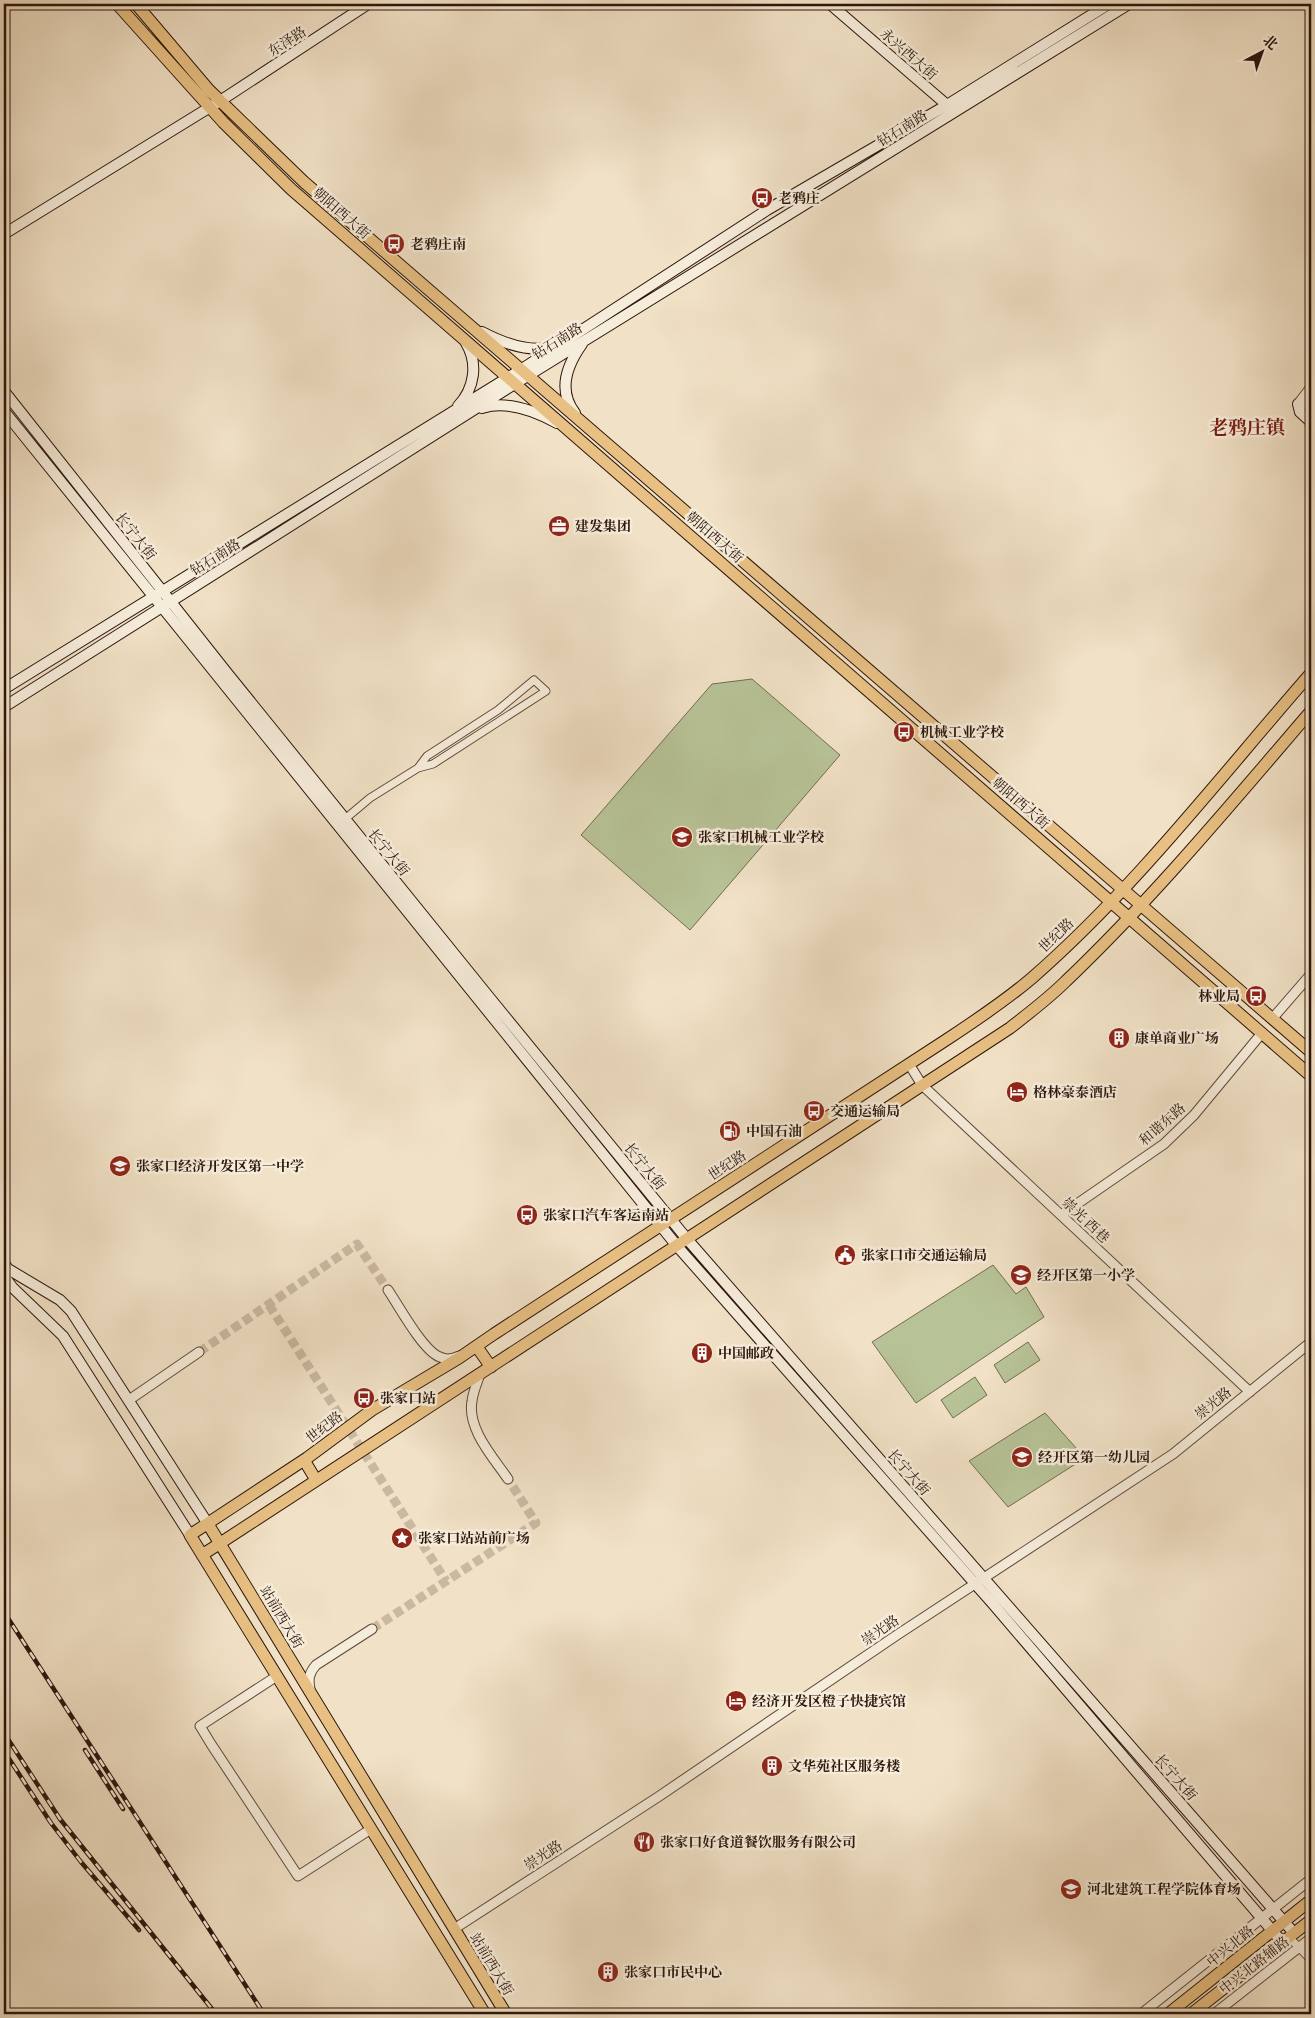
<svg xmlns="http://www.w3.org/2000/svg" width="1315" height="2018" font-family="Alegreya,'Noto Serif SC',serif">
	<rect width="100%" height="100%" fill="#f1e1c6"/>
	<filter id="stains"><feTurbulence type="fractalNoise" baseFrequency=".004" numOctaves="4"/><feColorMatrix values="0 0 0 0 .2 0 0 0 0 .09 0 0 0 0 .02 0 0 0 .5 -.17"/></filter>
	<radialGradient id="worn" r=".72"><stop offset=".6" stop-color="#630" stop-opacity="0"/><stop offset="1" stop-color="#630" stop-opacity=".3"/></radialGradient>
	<path fill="#b7c397" stroke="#726c52" d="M752,679L840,755L690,930L581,835L712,684Z
		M993,1265L1016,1294L1026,1287L1044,1317L916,1403L872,1342Z
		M1028,1342L1040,1360L1005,1383L994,1365Z
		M975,1377L987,1395L953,1418L941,1400Z
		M1045,1413L1085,1458L1008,1507L969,1461Z"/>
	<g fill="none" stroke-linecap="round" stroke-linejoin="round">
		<path stroke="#cab8a1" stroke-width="9" stroke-dasharray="9 4.5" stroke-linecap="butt" d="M269,1305L446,1581
			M199,1352L357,1244L388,1290
			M372,1629L536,1523L508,1479"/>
		<g stroke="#5d493b" stroke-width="9">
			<path id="minor" d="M345,819L370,798L418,768L427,756L498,710L534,680L546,691L433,764L418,768
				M1289,1937L1311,1960"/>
		</g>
		<g stroke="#5d493b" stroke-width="11">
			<path id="tertiary" d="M1298,404L1311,387
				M1272,1019L1311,974
				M909,1064L922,1085L1250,1392
				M1061,1215L1164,1144L1194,1115L1262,1033
				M388,1290C399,1306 423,1351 440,1357C446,1360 453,1359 459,1356
				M480,1374C477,1383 473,1392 472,1401C467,1429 493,1457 508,1479
				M129,1400L199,1352
				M277,1676L200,1726L211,1744L298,1876L371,1829
				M310,1689C308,1679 309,1673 316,1665L372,1629
				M454,1929L658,1797L897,1635L1173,1454L1311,1342
				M1141,2014L1311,1879
				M1214,2014L1311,1938"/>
		</g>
		<g stroke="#2c160d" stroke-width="12">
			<path id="secondary" d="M830,4L947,105
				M4,234L220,101L368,4
				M482,332C503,343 529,353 552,347
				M4,391L228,674L489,997L687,1239L1294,1933
				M458,406C475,388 478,363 466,343
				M482,408C507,400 535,411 557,423
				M1311,408L1307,404H1298L1300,412L1311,422
				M4,411L677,1246L993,1604L1282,1942
				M575,413C557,390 567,365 582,344
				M4,689L522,369L767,210L947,105L1109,4
				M4,707L516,383L1129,4
				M4,1263L8,1269L60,1300L71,1311L208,1524
				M4,1276L12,1287L63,1336L190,1535"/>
		</g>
		<g stroke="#2c160d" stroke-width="13">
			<path id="primary" d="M117,4L223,122L291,189L1311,1076
				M136,4L209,90L304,182L1311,1052
				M477,1347L491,1367
				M304,1460L316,1480
				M208,1524L506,2014
				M202,1555L1010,1028C1029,1013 1049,998 1066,981C1154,897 1232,803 1311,711
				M485,2014L190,1535L307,1458L372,1410L459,1358L494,1334L946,1040C975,1021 1005,1001 1032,978C1136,887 1220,777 1311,673
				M1168,2014L1311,1900
				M1191,2014L1311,1920"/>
		</g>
		<use href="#minor" stroke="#f6ecda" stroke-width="7"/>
		<use href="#tertiary" stroke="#f6ecda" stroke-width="9"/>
		<use href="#secondary" stroke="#f6ecda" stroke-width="10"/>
		<use href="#primary" stroke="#e8c083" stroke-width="11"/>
		<g stroke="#2c160d" stroke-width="4.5">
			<path id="rail" d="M4,1612L264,2014
				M4,1733L60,1819L216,2014
				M85,1750L123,1809
				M4,1751L51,1823L81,1862L139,1930"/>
		</g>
		<use href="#rail" stroke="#f6ecda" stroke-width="2.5" stroke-dasharray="8" stroke-linecap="butt"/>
	</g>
	<defs>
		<g id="bus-disc" transform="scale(1.125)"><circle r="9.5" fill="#8f2418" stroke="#f6ecda"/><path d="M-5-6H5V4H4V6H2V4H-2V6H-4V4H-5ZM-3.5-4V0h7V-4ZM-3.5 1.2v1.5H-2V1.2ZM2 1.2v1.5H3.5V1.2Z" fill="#fff"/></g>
		<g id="office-disc" transform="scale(1.125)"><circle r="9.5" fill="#8f2418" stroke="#f6ecda"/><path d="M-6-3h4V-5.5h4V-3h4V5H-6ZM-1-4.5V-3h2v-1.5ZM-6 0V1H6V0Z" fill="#fff"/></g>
		<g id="school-disc" transform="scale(1.125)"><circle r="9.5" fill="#8f2418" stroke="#f6ecda"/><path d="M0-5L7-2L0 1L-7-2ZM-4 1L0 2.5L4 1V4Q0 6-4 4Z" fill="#fff"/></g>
		<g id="building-disc" transform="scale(1.125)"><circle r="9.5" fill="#8f2418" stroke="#f6ecda"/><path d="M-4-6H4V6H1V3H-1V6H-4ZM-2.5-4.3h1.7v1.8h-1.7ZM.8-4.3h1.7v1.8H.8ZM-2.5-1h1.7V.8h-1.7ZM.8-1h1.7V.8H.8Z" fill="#fff"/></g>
		<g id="hotel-disc" transform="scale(1.125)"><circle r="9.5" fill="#8f2418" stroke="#f6ecda"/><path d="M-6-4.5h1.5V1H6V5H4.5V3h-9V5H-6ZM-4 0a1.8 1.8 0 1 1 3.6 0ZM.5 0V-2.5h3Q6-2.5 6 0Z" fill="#fff"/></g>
		<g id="fuel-disc" transform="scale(1.125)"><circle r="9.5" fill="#8f2418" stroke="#f6ecda"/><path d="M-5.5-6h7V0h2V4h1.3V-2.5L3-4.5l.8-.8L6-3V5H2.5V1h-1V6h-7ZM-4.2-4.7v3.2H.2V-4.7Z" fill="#fff"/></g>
		<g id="civic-disc" transform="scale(1.125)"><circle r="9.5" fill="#8f2418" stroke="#f6ecda"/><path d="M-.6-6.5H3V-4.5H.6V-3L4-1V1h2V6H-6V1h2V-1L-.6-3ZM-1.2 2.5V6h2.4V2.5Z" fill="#fff"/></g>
		<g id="sight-disc" transform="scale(1.125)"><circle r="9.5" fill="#8f2418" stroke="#f6ecda"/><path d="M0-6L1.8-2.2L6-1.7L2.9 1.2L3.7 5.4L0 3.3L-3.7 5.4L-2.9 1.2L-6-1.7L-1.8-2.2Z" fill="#fff"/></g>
		<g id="restaurant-disc" transform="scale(1.125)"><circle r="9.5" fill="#8f2418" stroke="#f6ecda"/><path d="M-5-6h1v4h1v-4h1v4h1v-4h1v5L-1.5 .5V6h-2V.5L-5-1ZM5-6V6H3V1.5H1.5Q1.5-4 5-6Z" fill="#fff"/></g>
	</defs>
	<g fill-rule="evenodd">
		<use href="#bus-disc" x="762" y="198"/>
		<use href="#bus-disc" x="394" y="244"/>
		<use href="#office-disc" x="559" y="526"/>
		<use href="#bus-disc" x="904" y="732"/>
		<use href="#school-disc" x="682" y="837"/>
		<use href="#bus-disc" x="1256" y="996"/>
		<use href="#building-disc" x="1119" y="1038"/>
		<use href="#hotel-disc" x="1017" y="1092"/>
		<use href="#bus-disc" x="814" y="1111"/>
		<use href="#fuel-disc" x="730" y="1131"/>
		<use href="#school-disc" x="120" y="1166"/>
		<use href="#bus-disc" x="527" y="1215"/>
		<use href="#civic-disc" x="845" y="1255"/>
		<use href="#school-disc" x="1021" y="1275"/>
		<use href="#building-disc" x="702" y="1353"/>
		<use href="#bus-disc" x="364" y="1398"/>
		<use href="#school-disc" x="1022" y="1457"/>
		<use href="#sight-disc" x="402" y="1538"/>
		<use href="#hotel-disc" x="736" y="1701"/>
		<use href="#building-disc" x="772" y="1766"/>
		<use href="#restaurant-disc" x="644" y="1842"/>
		<use href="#school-disc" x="1071" y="1889"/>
		<use href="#building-disc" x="608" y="1972"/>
	</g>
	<g text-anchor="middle" stroke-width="5" stroke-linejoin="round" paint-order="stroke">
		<g font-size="14" fill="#2c160d" stroke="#f6ecda">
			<text transform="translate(287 41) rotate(-33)" y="5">东泽路</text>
			<text transform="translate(909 54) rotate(41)" y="5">永兴西大街</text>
			<text transform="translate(902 128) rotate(-32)" y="5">钻石南路</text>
			<text transform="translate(342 213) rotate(41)" y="5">朝阳西大街</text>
			<text transform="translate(557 341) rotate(-32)" y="5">钻石南路</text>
			<text transform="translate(136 536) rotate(52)" y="5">长宁大街</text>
			<text transform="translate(715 537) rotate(41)" y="5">朝阳西大街</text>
			<text transform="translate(215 557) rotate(-32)" y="5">钻石南路</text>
			<text transform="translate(1021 803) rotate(41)" y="5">朝阳西大街</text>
			<text transform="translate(389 852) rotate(51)" y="5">长宁大街</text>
			<text transform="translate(1056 935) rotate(-44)" y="5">世纪路</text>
			<text transform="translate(1162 1124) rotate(-41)" y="5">和谐东路</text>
			<text transform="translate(727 1165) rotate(-33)" y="5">世纪路</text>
			<text transform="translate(645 1166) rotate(51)" y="5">长宁大街</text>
			<text transform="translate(1086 1220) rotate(43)" y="5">崇光 西巷</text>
			<text transform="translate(1213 1403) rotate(-39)" y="5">崇光路</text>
			<text transform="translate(324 1427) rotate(-37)" y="5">世纪路</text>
			<text transform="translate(909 1472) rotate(49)" y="5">长宁大街</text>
			<text transform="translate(282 1617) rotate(59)" y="5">站前西大街</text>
			<text transform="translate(880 1630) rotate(-34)" y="5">崇光路</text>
			<text transform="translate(1176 1777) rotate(49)" y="5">长宁大街</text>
			<text transform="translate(543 1855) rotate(-33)" y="5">崇光路</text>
			<text transform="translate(1230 1946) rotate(-39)" y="5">中兴北路</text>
			<text transform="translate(492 1964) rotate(59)" y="5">站前西大街</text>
			<text transform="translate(1254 1965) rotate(-38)" y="5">中兴北路辅路</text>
		</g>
		<g font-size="14" font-weight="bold" fill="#2c160d" stroke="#f6ecda" text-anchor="start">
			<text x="778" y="203">老鸦庄</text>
			<text x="410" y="249">老鸦庄南</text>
			<text x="575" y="531">建发集团</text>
			<text x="920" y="737">机械工业学校</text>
			<text x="698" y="842">张家口机械工业学校</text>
			<text x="1240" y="1001" text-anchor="end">林业局</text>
			<text x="1135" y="1043">康单商业广场</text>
			<text x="1033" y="1097">格林豪泰酒店</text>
			<text x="830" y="1116">交通运输局</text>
			<text x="746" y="1136">中国石油</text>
			<text x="136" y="1171">张家口经济开发区第一中学</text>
			<text x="543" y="1220">张家口汽车客运南站</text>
			<text x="861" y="1260">张家口市交通运输局</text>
			<text x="1037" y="1280">经开区第一小学</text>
			<text x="718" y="1358">中国邮政</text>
			<text x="380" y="1403">张家口站</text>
			<text x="1038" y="1462">经开区第一幼儿园</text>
			<text x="418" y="1543">张家口站站前广场</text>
			<text x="752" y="1706">经济开发区橙子快捷宾馆</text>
			<text x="788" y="1771">文华苑社区服务楼</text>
			<text x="660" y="1847">张家口好食道餐饮服务有限公司</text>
			<text x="1087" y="1894">河北建筑工程学院体育场</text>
			<text x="624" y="1977">张家口市民中心</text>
		</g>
		<g font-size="19" font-weight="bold" fill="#7a1f14" stroke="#f6ecda">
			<text x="1247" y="434">老鸦庄镇</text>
		</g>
	</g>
	<rect width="1315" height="2018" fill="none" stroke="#f1e1c6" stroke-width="20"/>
	<rect x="5" y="5" width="1305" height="2008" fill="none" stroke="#2c160d" stroke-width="2.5"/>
	<rect x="10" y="10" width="1295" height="1998" fill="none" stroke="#2c160d"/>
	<g transform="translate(1262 52) rotate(41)" stroke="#f6ecda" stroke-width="4" paint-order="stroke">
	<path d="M0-4L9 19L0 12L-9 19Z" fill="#2c160d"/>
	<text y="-8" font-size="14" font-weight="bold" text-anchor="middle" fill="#2c160d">北</text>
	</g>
	<rect width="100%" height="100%" filter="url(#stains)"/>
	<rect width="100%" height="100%" fill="url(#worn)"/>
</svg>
